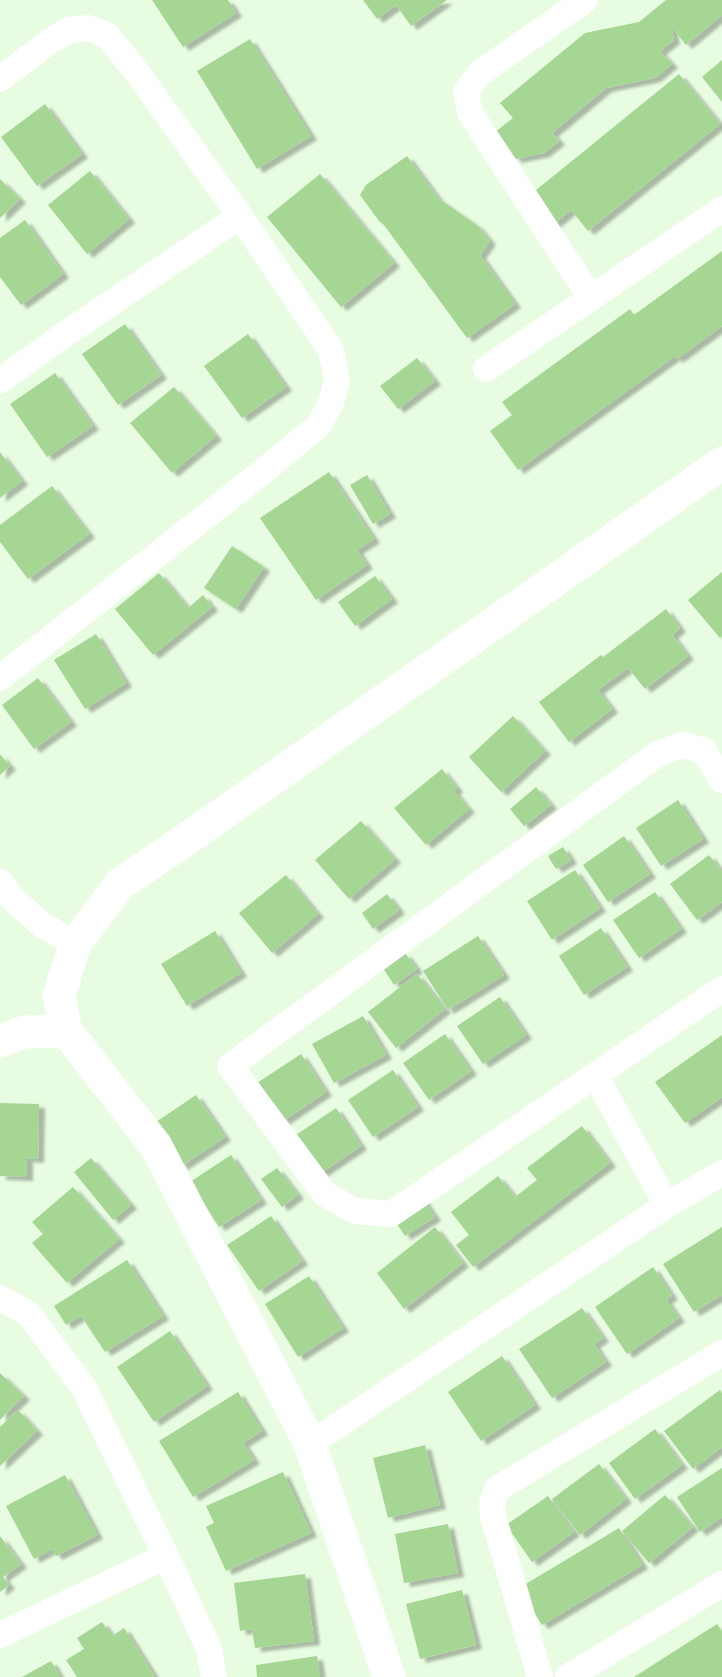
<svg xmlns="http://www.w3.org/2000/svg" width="722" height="1677" font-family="'Times New Roman',serif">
	<defs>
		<filter id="shadow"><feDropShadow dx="6" dy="4" stdDeviation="1.5" flood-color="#0004"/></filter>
	</defs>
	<rect width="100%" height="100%" fill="#e7fce0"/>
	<path fill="#a5d694" filter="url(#shadow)" d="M152,0H228L236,13L183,47Z
		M363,0H447L411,26L396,5L377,19Z
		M666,0H722V15L686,45L671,26L674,40L660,51L672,64L655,78L606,88L552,133L559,141L544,153L516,159L494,133L513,118L500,103L585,33L639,22Z
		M250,39L311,136L257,169L197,71Z
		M722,60V102L702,77Z
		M679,74L720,124L588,231L571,210L554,224L530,195Z
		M45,104L82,154L37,186L1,137Z
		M407,156L438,198L478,226L490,241L480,255L515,304L467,338L384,225L379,221L360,195L366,185Z
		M90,171L129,219L87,254L48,205Z
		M320,174L394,263L341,307L267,217Z
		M0,179L20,199L0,218Z
		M25,220L63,274L21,305L0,277V238Z
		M722,251V326L677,359L675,356L518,470L490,431L512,415L502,402L630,309L634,315Z
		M125,324L161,375L118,405L82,354Z
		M248,334L286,387L242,418L204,366Z
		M417,358L435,381L398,409L380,386Z
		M55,373L93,426L47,457L10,404Z
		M174,387L216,436L172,473L130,423Z
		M0,452L22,481L0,498Z
		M329,472L374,539L357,550L367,565L316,600L260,518Z
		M367,475L390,514L373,524L350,485Z
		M52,486L89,534L28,579L0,542V525Z
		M232,546L264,567L236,609L204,588Z
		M722,572V636L720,638L688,600Z
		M159,573L188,608L203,595L212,607L153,655L115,609Z
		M375,576L392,599L355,626L338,602Z
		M666,609L680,628L672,635L688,656L645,689L628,668L598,690L612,709L569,742L539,702L601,655L603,657Z
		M96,634L126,683L85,709L54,660Z
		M38,678L71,722L34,749L2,705Z
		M513,716L545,751L501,792L469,757Z
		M0,754L10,766L0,775Z
		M442,769L457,788L454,791L469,809L426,845L394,808Z
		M536,787L551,805L524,826L510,809Z
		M678,800L703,839L661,866L636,828Z
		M361,821L395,859L349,899L315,860Z
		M624,836L650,874L608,902L583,865Z
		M563,847L571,860L556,869L548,856Z
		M709,855L722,872V902L697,920L670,884Z
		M575,870L600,908L552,940L527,901Z
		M286,875L318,914L272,953L239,913Z
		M655,892L681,929L639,958L613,920Z
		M387,894L399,910L373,929L362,913Z
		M601,928L627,967L584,995L559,956Z
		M215,931L241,973L187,1006L161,964Z
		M478,936L504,975L448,1010L423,971Z
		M405,953L417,969L394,985L383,968Z
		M417,974L445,1009L396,1048L368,1012Z
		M500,997L526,1035L483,1064L457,1026Z
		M363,1016L386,1055L334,1083L312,1044Z
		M445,1034L471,1071L429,1100L403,1063Z
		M722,1035V1097L685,1123L655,1082Z
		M301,1054L326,1092L283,1121L257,1083Z
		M393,1070L418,1107L373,1137L348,1100Z
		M196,1095L225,1137L182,1166L153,1124Z
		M0,1103L39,1104L38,1159L27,1158V1177L0,1176Z
		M336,1108L361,1146L318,1175L293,1137Z
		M582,1126L610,1163L473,1267L456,1245L469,1235L451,1212L498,1176L515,1197L537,1180L527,1168Z
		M231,1155L261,1200L219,1227L190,1182Z
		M91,1158L131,1205L113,1220L74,1172Z
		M277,1168L298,1195L282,1207L261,1179Z
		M73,1187L119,1239L67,1283L32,1243L43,1234L32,1222Z
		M421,1196L435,1217L405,1236L391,1215Z
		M271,1216L302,1261L259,1291L227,1245Z
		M435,1227L463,1263L404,1309L377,1273Z
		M722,1227V1295L694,1312L663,1264Z
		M127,1260L163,1316L105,1352L81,1316L66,1325L54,1306Z
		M653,1267L672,1296L666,1300L679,1318L627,1354L595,1307Z
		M309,1276L343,1328L298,1357L265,1304Z
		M582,1308L603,1338L594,1344L606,1362L552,1398L519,1349Z
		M170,1331L207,1386L154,1422L117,1367Z
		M502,1356L535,1405L481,1441L448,1392Z
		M0,1373L24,1396L0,1420Z
		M720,1390L722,1393V1447L693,1469L664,1431Z
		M238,1392L262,1431L243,1443L254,1460L193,1497L159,1441Z
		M18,1410L37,1431L0,1466V1427Z
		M655,1429L682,1465L635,1499L609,1463Z
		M425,1445L440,1505L388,1518L373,1458Z
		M599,1464L626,1499L580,1535L552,1499Z
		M722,1468V1517L700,1532L677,1497Z
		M283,1472L311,1533L226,1571L206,1527L214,1523L206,1506Z
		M65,1475L97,1535L56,1556L52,1549L34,1559L6,1506Z
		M665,1495L693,1527L649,1563L622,1531Z
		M548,1496L574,1532L532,1562L506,1525Z
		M448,1524L458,1573L404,1583L395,1534Z
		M619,1528L642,1565L542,1625L519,1588Z
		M0,1536L21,1564L3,1577L9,1585L0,1592Z
		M305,1574L314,1641L255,1648L252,1629L240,1631L234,1583Z
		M462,1590L476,1645L420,1659L406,1604Z
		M102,1622L112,1636L124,1628L155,1677H77L66,1660L84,1649L77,1638Z
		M717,1624L722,1631V1677H634Z
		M317,1656L320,1677H257L256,1665Z
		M51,1661L60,1677H22Z"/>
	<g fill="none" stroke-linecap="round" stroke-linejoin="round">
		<path stroke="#fff" stroke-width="26" d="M585,0L480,73L466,91L470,113L591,298
			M0,79L50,41L69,30L88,28L107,35L136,71L240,216L331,350L337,381L331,403L319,425L261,473L0,678
			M486,369L722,209
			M0,381L58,339L240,216
			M722,780L703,750L682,745L659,753L230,1066L325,1194L355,1211L391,1214L722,989
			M0,882L13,899L41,924L75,944
			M595,1075L667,1205
			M0,1298L29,1314L84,1388L166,1556L209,1649L214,1677
			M310,1444L667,1205L722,1173
			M0,1635L166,1556
			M540,1677L493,1516L492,1503L497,1489L722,1353
			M568,1677L722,1584"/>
		<path stroke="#fff" stroke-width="33" d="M0,1041L24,1032L66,1031
			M389,1677L310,1444L156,1146L66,1031L59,996L75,944L120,884L181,843L722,463"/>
	</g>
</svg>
